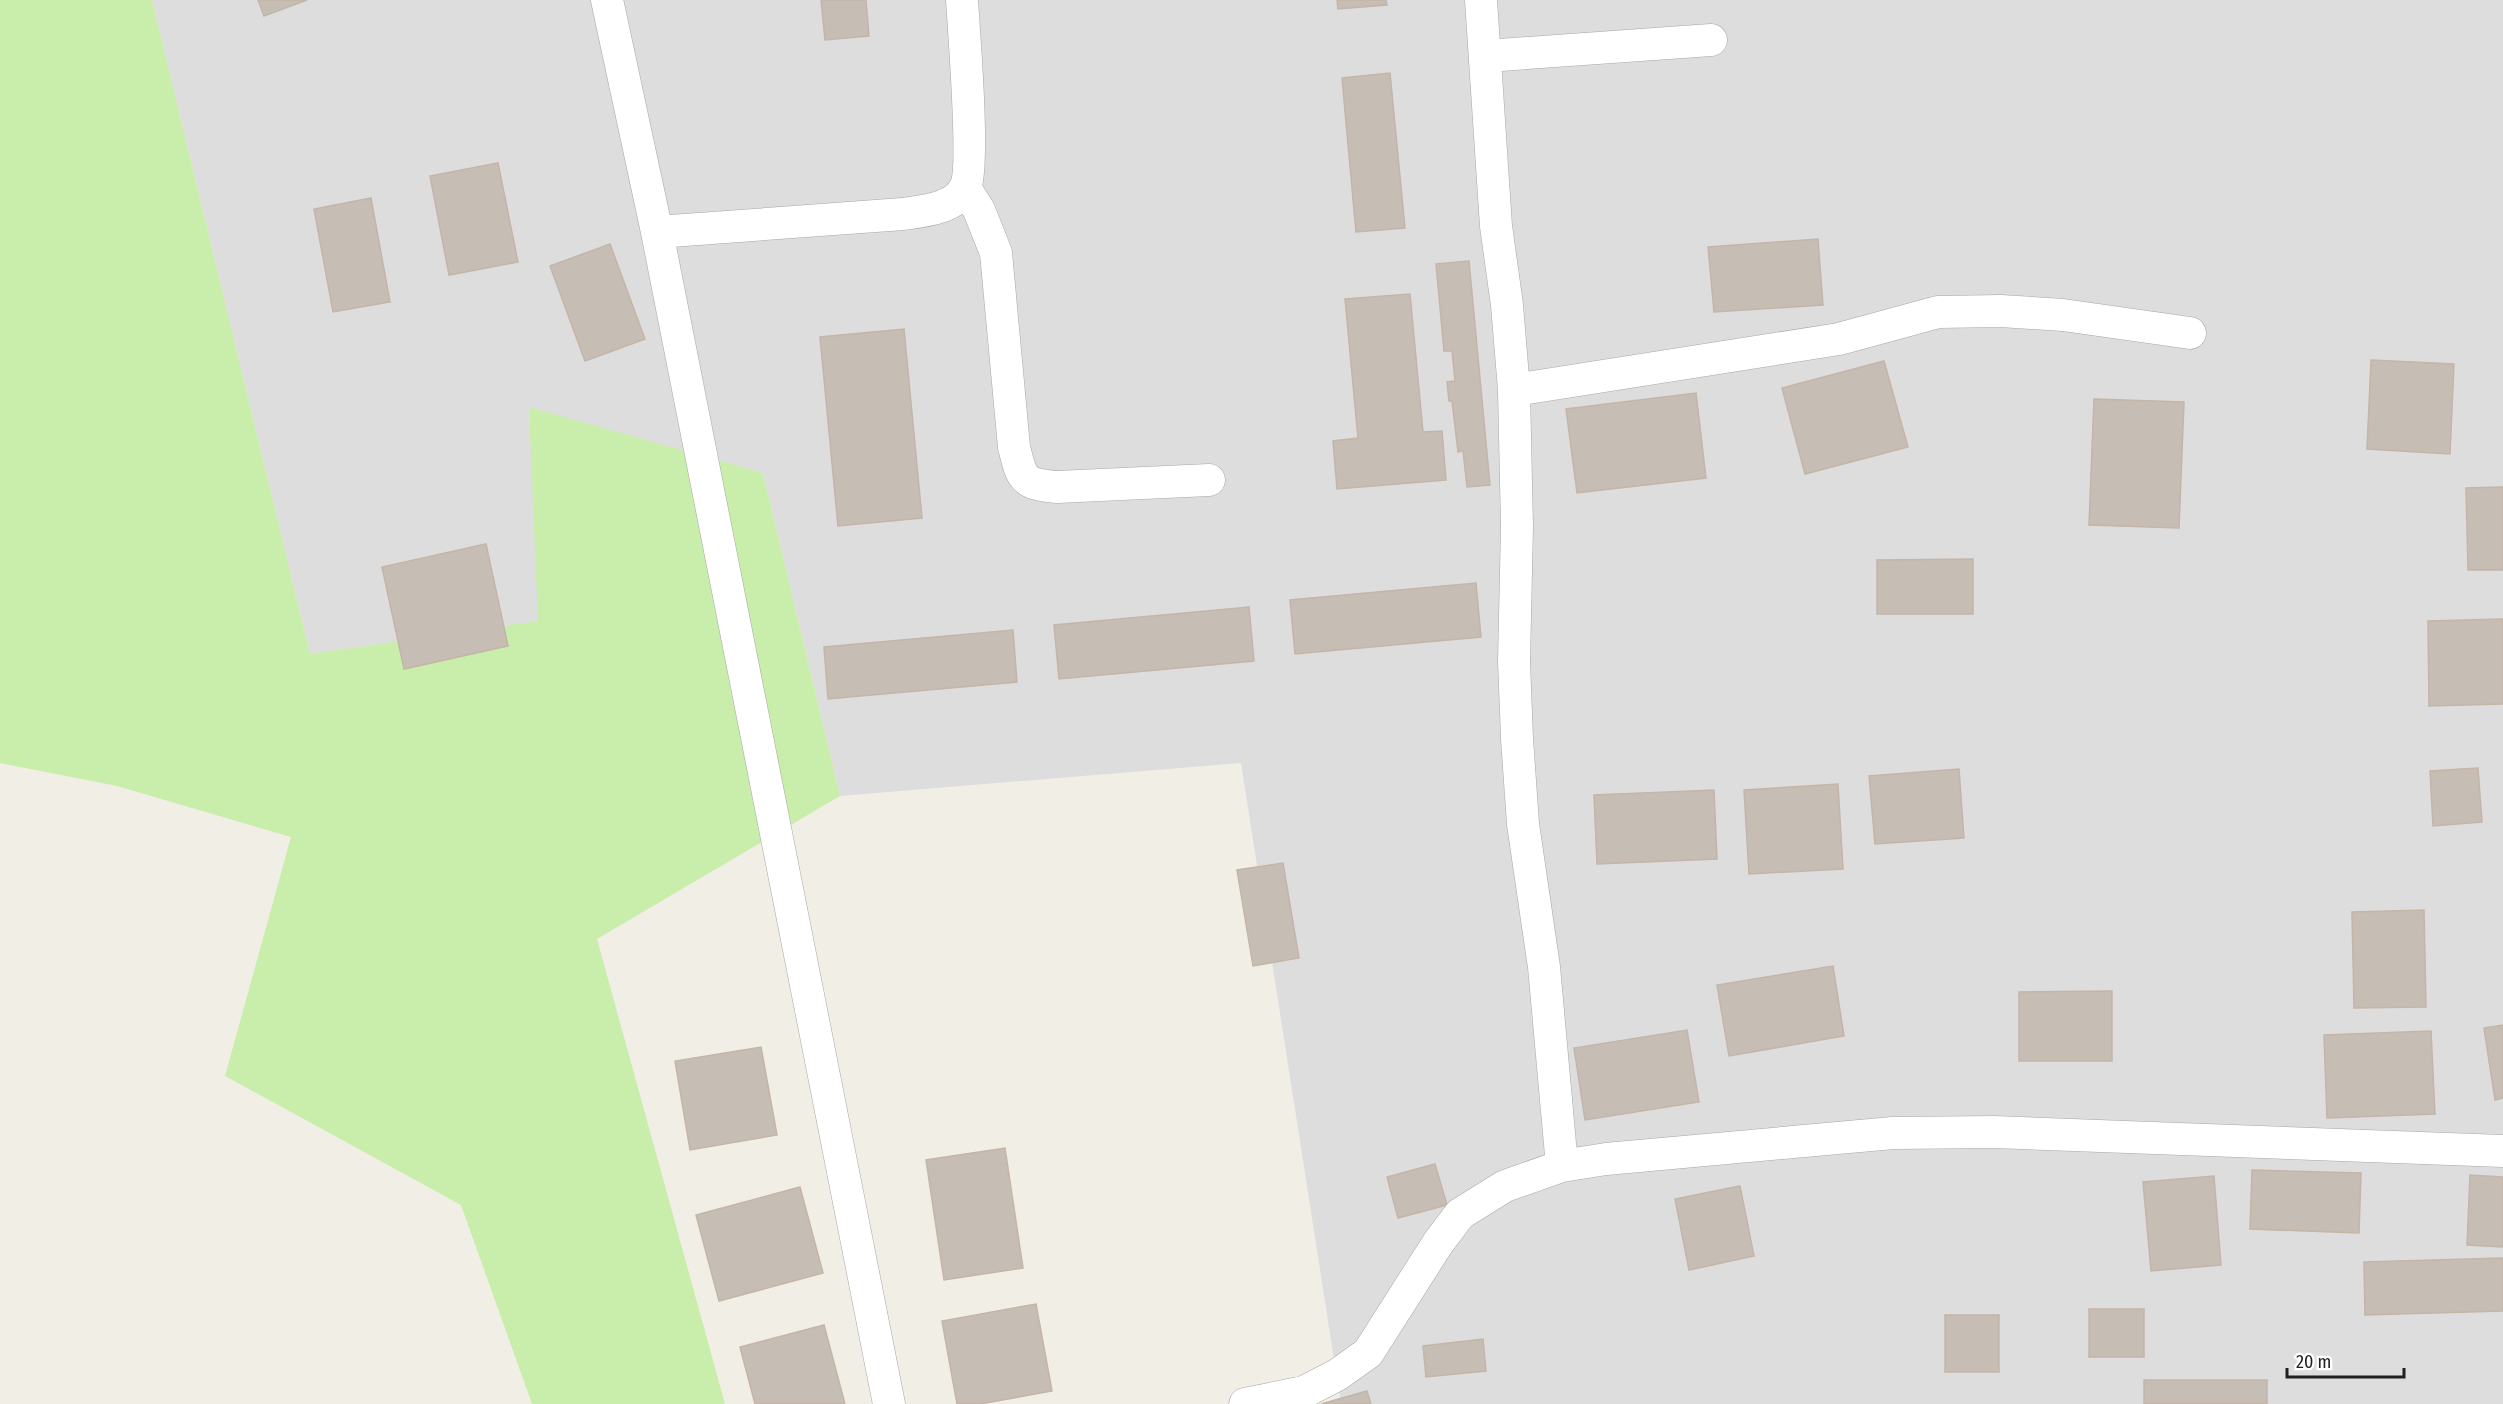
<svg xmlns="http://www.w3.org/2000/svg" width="2503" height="1404" font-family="'Fira Sans Condensed',sans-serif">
	<rect width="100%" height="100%" fill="#f1eee6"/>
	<path fill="#dedddd" d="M152,0H2503V1404H1341L1241,763L840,796L763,473L529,408L539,621L310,654Z"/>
	<path fill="#c9edaa" d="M0,0H152L310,654L538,621L529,407L763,473L840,796L597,939L725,1404H532L461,1205L225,1076L291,837L117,786L0,763Z"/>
	<path fill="#c6bdb5" stroke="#c4b5a7" stroke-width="1.5" d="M258,0H307L264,16Z
		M821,0H866L869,36L825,40Z
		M1337,0H1386L1387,5L1338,9Z
		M1390,73L1405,228L1356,232L1342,78Z
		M498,163L518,262L449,275L430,176Z
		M371,198L390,302L333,312L314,209Z
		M1818,239L1823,305L1714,312L1708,247Z
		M610,244L645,339L585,361L550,266Z
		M1469,261L1490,485L1467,487L1463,451L1458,452L1452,401H1449L1447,382L1455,381L1452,351H1444L1436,264Z
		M1410,294L1423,432L1442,431L1446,480L1337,489L1333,441L1358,438L1345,299Z
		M904,329L922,518L838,526L820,337Z
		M2371,360L2454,364L2450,454L2367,449Z
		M1884,361L1908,447L1805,474L1782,388Z
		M1696,393L1706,478L1577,493L1566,409Z
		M2094,399L2184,402L2179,528L2089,525Z
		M2503,487V570H2468L2466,488Z
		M486,544L508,646L404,669L382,567Z
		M1973,559V614H1877V560Z
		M1476,583L1481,637L1295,654L1290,600Z
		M1249,607L1254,661L1059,679L1054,625Z
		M2503,619V704L2429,706L2428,621Z
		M1013,630L1017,682L828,699L824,647Z
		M2478,768L2482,822L2433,826L2430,771Z
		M1959,769L1964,838L1875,844L1869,776Z
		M1838,784L1843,869L1749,874L1744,790Z
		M1714,790L1717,859L1597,864L1594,795Z
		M1283,863L1299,958L1253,966L1237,870Z
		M2424,910L2426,1007L2354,1008L2352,912Z
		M1833,966L1844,1036L1729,1056L1717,985Z
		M2112,991V1061H2019V992Z
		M2503,1025V1098L2495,1100L2484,1028Z
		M1687,1030L1699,1102L1585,1120L1574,1048Z
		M2431,1031L2435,1114L2327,1118L2324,1035Z
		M761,1047L777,1135L690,1150L675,1061Z
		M1005,1148L1023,1268L944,1280L926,1160Z
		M1435,1164L1447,1205L1398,1218L1387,1177Z
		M2252,1170L2361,1173L2359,1233L2250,1229Z
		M2470,1175L2503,1177V1247L2467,1245Z
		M2214,1176L2221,1265L2151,1271L2143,1182Z
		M1740,1186L1754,1256L1689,1270L1675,1199Z
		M800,1187L823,1273L719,1301L696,1215Z
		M2503,1258V1311L2365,1315L2364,1262Z
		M1036,1304L1052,1391L980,1404H957L942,1321Z
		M2089,1309H2144V1357H2089Z
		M1945,1315H1999V1372H1945Z
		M824,1325L845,1404H755L740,1347Z
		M1483,1339L1486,1371L1426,1377L1423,1346Z
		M2144,1380H2267V1404H2144Z
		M1367,1391L1371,1404H1321Z"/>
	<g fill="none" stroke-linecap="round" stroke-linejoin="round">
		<g stroke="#a7a7a7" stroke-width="33">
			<path id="minor" d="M607,0L657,232L889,1404
				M1481,0L1496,226L1507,305L1514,390L1517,526L1514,661L1517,739L1523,824L1544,967L1562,1166
				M1486,56L1711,40
				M965,188L979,210L996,253L1014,447C1022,479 1022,484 1057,487L1209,480
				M657,232L903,214C923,211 954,209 965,188C975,169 964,31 962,0
				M1514,390L1839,339L1938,312L2001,311L2063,315L2190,333
				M1245,1404L1304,1392L1337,1375L1368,1353L1438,1243L1460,1214L1505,1186L1562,1166L1606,1159L1893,1133L1994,1132L2503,1151"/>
		</g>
		<use href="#minor" stroke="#fff" stroke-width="32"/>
	</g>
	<path d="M2287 1368v9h117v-9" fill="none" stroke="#202020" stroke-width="3"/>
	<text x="2296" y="1368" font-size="18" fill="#202020" stroke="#ffffff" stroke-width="4.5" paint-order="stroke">20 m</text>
</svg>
